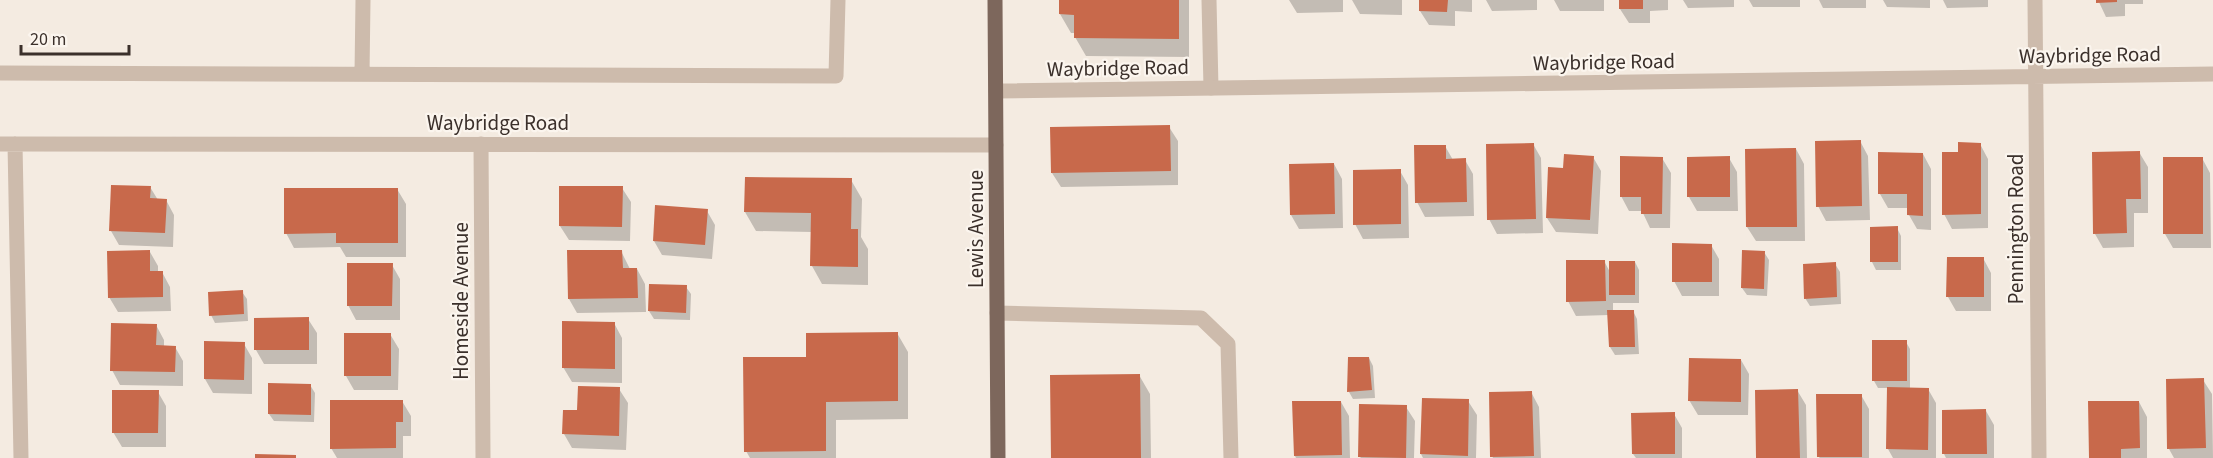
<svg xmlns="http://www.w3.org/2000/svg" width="2213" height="458" font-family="'Source Sans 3',sans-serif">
	<rect width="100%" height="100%" fill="#f4ebe1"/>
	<path fill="#0003" d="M1061,0H1189V57L1086,56L1075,37V33H1071L1060,14Z
		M1289,0H1343V12L1297,13Z
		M1352,0H1402V15L1360,14Z
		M1421,0H1472V12L1455,11V26L1429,25L1420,11Z
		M1486,0H1537V10L1492,11Z
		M1554,0H1604V11H1560Z
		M1620,0H1668V10L1650,11V23H1629L1620,9Z
		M1683,0H1734V7L1688,8Z
		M1749,0H1800V7H1753Z
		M1819,0H1866V8H1823Z
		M1883,0H1930V8L1887,7Z
		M1943,0H1988V7L1947,8Z
		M2098,0H2143V4H2125V16L2106,17Z
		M1169,127L1178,141V185L1061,187L1052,173Z
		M1860,141L1868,156L1870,220L1826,221L1818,206Z
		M1533,144L1541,158L1543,233L1497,234L1489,219Z
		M1980,144L1988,159V228L1952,229L1944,214L1960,154Z
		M1445,146L1453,160H1465L1473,174L1474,216L1425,217L1417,202Z
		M1796,149L1804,164L1805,241H1756L1747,227V150Z
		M2139,152L2148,167V213H2134V247L2103,248L2095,234Z
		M1923,154L1931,169V230L1917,229L1909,215V208H1888L1880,194Z
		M1593,157L1601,171L1598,234L1556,232L1547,218L1565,170Z
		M1662,158L1671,173L1670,228H1650L1642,211H1629L1621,196Z
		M1729,158L1737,172L1738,211H1697L1689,197Z
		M2202,158L2210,173L2211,248H2173L2165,234Z
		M1334,164L1342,179L1343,228L1299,229L1291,215Z
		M1400,171L1408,185L1409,238L1363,239L1355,224Z
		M851,180L862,199L861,237L868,249V285L822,284L812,266V232L756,231L745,212Z
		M150,187L158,200H166L174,215L173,247L119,245L111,231Z
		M622,188L631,202L630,241L569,240L560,226Z
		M397,189L406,204V257H346L340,247L294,248L286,233Z
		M707,211L715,225L712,259L662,255L654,241Z
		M1872,228H1897L1901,236V270H1876L1872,262Z
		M1711,245L1719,259V296H1682L1674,281Z
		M621,251L630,269H637L645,284L646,312L577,313L569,299Z
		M150,252L158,266V272H162L170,287L171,311L118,312L109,297Z
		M1764,252L1769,260L1767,296L1747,295L1742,288Z
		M1983,258L1991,273V311H1956L1948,297Z
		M1604,261L1610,272L1635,262L1639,270V303H1613V312L1633,311L1637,319L1639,354L1615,355L1610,347L1609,315L1576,316L1568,301Z
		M1835,264L1840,272L1841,304L1810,306L1805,298Z
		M392,265L400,279V320H356L348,305Z
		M650,286L686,287L691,294L690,320L654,319L649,311Z
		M242,292L247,299L248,321L215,323L211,315Z
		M308,319L317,333V364H264L256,350Z
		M614,323L622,338V383L572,382L563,367Z
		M156,325L164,340V347H175L183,361V386L120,385L112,370Z
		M897,333L908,352V419L836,420V458H750L746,451L808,359Z
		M390,334L399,349L398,390H354L346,376Z
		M1906,342L1910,349V389H1928L1936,403V458H1893L1888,449V388H1878L1874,381Z
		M206,343L244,344L252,358V394L213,393L205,379Z
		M1349,358H1369L1373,366L1375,398L1353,399L1349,392Z
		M1741,360L1749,374L1748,415H1698L1689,400Z
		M1139,375L1150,394L1151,458H1053Z
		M2203,380L2212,394L2213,458H2174L2169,449Z
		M310,385L315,393L314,422L274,421L269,414Z
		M619,389L628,403L626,450L572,448L564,434L579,411Z
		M1797,390L1806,405L1807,458H1758Z
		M158,392L166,406V447H122L113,432Z
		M1531,392L1539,407L1541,458H1493L1492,456Z
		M1861,395L1869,409V458H1819Z
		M402,401L411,416V436H403V458H337L331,448Z
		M1468,401L1477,415L1476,458H1423L1421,454Z
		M1341,402L1349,416L1350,458H1296L1295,456Z
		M2139,402L2147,417V458H2090Z
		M1406,407L1415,421L1414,458H1361L1360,457Z
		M1986,411L1994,425V458H1946L1944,454Z
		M1674,414L1682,428V458H1636L1633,454Z"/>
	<path fill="#c8694b" d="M1059,0H1179V39L1074,38V15L1059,14Z
		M1419,0H1448L1447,12L1419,11Z
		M1619,0H1643V9H1619Z
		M2096,0H2117V2L2096,3Z
		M1170,125L1171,171L1051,173L1050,127Z
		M1861,140L1862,206L1816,207L1815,141Z
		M1958,142L1981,143V214L1942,215V152H1958Z
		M1534,143L1536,219L1487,220L1486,144Z
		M1414,145H1446V159L1466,158L1467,202L1415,203Z
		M1796,148L1797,227H1746L1745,149Z
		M2140,151L2141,199H2126L2127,233L2093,234L2092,152Z
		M1878,152L1923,153V216L1907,215V194H1878Z
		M1564,154L1594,156L1590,220L1546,218L1548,167L1563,168Z
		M1620,156L1663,157L1662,214H1641V197H1620Z
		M1730,156V197H1687V157Z
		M2163,157H2203V234H2163Z
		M1334,163L1335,214L1290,215L1289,164Z
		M1401,169V224L1353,225V170Z
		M745,177L852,178L851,229H858V267L810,266L811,213L744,212Z
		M111,185L151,186L150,198L167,199L165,233L109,231Z
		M559,186H623L622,227L559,226Z
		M284,188H398V243H336V233L284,234Z
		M655,205L708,209L705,245L653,241Z
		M1898,226V262H1870V227Z
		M1672,243L1712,244V282H1672Z
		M150,250V271H163V297L108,298L107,251Z
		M567,250H622L623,268H637L638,298L568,299Z
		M1742,250L1765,251L1764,289L1741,288Z
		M1947,257H1984V297H1946Z
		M1566,260H1605L1606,301L1566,302Z
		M1609,261H1635V295H1609Z
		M1836,262L1837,297L1804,299L1803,264Z
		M347,263H393L392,306H347Z
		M649,284L687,285L686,313L648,311Z
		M243,290L244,314L209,316L208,292Z
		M1607,310H1634L1635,347H1609Z
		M309,317V350H254V318Z
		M562,321L615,322V369L562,368Z
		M111,323L157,324L156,345L176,346L175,372L110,371Z
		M898,332V401L826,402V451L744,452L743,357H806V333Z
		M344,333H391V376H344Z
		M1872,340H1907V381H1872Z
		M204,341L245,342L244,380L204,379Z
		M1348,357H1369L1372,390L1347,392Z
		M1689,358L1741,359V402L1688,401Z
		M1140,374L1141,458H1051L1050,375Z
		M2204,378L2206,448L2167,449L2166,379Z
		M268,383L311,384V415L268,414Z
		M578,386L620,387L619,436L562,434L563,410H577Z
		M1887,387L1929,388L1928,450L1886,449Z
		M1798,389L1800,458H1756L1755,390Z
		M112,390H159L158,433H112Z
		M1532,391L1534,456L1490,457L1489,392Z
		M1816,394H1862V457H1817Z
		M1422,398L1469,399L1468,456L1420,454Z
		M330,400H403V422H396V448L330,449Z
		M1292,401H1341L1342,455L1294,456Z
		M2088,401H2139L2140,448L2121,449V458H2089Z
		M1359,404L1407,405L1406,458L1358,457Z
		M1986,409L1987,454H1942V410Z
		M1675,412V454H1632L1631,413Z
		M255,454L296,455V458H255Z"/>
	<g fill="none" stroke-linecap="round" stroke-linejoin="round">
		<path stroke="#cdbbac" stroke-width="15" d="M1209,0L1211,88
			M0,73L836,76L838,0
			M362,74L363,0
			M997,313L1201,318L1228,344L1231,458"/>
		<path stroke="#cdbbac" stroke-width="15" d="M2035,0L2039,458
			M996,91L2213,74
			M0,144L996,145
			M15,144L21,458
			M481,144L483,458"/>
		<path stroke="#7d675c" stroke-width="15" d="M995,0L998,458"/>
	</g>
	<g text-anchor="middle" stroke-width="4.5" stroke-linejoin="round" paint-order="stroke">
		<g font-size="21" fill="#3b302b" stroke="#fbf5ee">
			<text transform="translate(2090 55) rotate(-1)" y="7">Waybridge Road</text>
			<text transform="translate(1604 62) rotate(-1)" y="7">Waybridge Road</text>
			<text transform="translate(1118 68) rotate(-1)" y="7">Waybridge Road</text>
			<text x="498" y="130">Waybridge Road</text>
			<text transform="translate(976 229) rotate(-90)" y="7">Lewis Avenue</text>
			<text transform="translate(2016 229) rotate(-90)" y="7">Pennington Road</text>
			<text transform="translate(461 301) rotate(-90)" y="7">Homeside Avenue</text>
		</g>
	</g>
	<path d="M21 45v9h108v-9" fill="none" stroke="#3b302b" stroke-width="3"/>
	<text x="30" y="45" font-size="18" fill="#3b302b" stroke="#fbf5ee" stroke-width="4.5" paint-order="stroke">20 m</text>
</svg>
